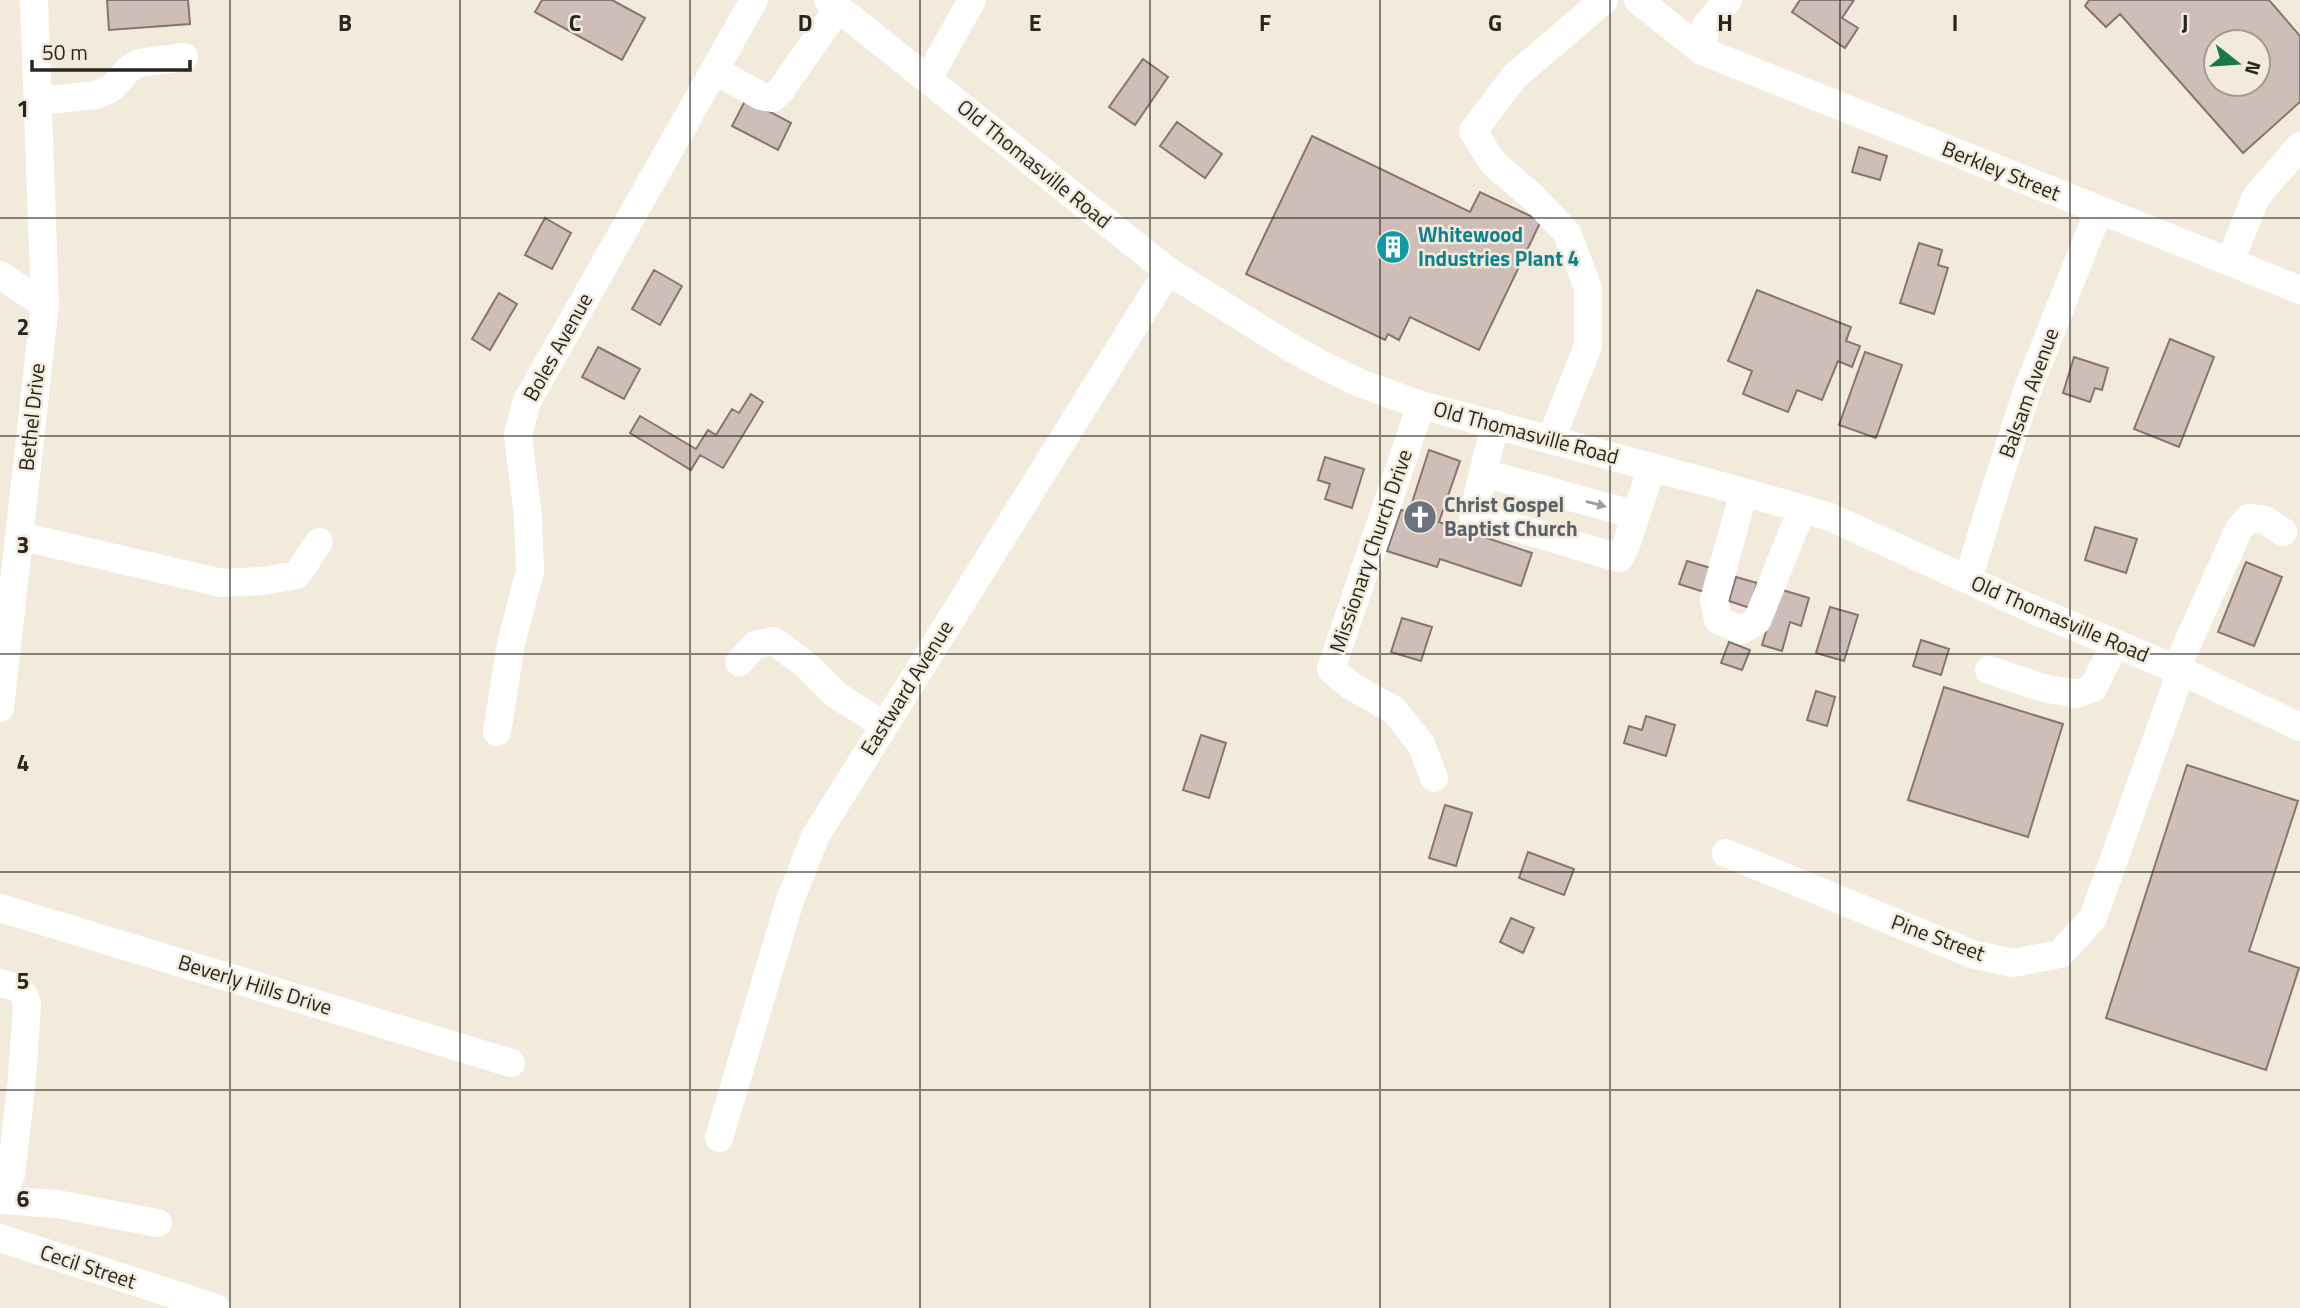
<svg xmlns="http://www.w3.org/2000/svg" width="2300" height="1308" font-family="'Titillium Web',sans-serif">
	<rect width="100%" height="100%" fill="#f2ebdb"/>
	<path fill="#cfbdb8" stroke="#867671" stroke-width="2" fill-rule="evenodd" d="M107,0H188L190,24L109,30Z
		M542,0H612L645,18L622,60L535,12Z
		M1800,0H1854L1842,18L1858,28L1845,48L1792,12Z
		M2089,0H2269L2300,36V102L2243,153L2120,14L2106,27L2085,6ZM2216,42H2258V84H2216Z
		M1143,59L1168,77L1135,125L1109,107Z
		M746,99L791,123L778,150L732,126Z
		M1177,122L1222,154L1205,178L1160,146Z
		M1312,136L1470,212L1480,192L1541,221L1479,350L1410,317L1399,340L1388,334L1385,340L1246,274Z
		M1859,147L1887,156L1880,180L1852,172Z
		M545,218L571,233L552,269L525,255Z
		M1919,243L1942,250L1938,265L1948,268L1934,314L1900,303Z
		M654,270L682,286L660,325L632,309Z
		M1757,290L1851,327L1846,341L1860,346L1852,367L1838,361L1822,400L1797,390L1788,412L1743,394L1752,371L1728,361Z
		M499,293L517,304L490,350L472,339Z
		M2170,339L2214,357L2179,447L2134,429Z
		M598,347L640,369L624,399L582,377Z
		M1865,352L1902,365L1876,438L1839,425Z
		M2074,357L2108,368L2102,390L2095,388L2090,402L2063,393Z
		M751,394L763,402L723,468L700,455L691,470L630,433L640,416L696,449L708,430L716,435L732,409L739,413Z
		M1429,450L1460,461L1439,522L1532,553L1521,586L1440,559L1437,567L1387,551L1401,510L1409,512Z
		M1325,457L1364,469L1352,508L1325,499L1330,484L1318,480Z
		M2095,527L2137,539L2126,573L2085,560Z
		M1687,561L1711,568L1704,592L1679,584Z
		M2246,562L2282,577L2254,646L2218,632Z
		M1736,577L1757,583L1750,608L1729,601Z
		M1779,589L1809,598L1801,626L1790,622L1782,651L1762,645Z
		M1830,607L1858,615L1844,661L1816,653Z
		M1402,618L1432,627L1421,661L1391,652Z
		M1921,640L1949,649L1941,675L1913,666Z
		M1729,642L1750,650L1742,670L1721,663Z
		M1944,687L2063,724L2028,837L1908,800Z
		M1816,691L1835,697L1827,726L1807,720Z
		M1646,716L1675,725L1666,756L1624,743L1629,726L1642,730Z
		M1201,735L1226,743L1209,798L1183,790Z
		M2187,765L2298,801L2249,951L2299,968L2266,1070L2106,1018Z
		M1445,805L1472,813L1456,866L1429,858Z
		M1528,852L1574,869L1564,895L1519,878Z
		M1511,918L1534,928L1523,953L1500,942Z"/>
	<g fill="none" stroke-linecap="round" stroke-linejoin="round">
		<path stroke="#fff" stroke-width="28" d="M828,0L1168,271L1288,346L1326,367L1362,384L1421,405L1744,492L1830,517L2032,609L2181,671L2300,727
			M1638,0L1702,51L2300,290
			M1702,51L1705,27L1728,0
			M714,70L761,96L772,98L781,90L838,8
			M928,79L972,0
			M38,101L97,95L112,88L129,69L139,63L184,57
			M2230,262L2256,197L2300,146
			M0,275L45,305
			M1421,405L1331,669L1351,686L1394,710L1421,744L1434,778
			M1495,424L1473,515L1619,558L1626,545L1652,467
			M1551,439L1588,346V288L1567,233L1534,198L1493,163L1473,131L1515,76L1604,0
			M1483,473L1636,515
			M1744,492L1714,600L1718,620L1741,630L1757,621L1802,509
			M19,536L222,583L263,581L297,575L319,542
			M1968,580L1997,484L2027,391L2099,210
			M739,662L755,645L774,641L805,664L836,695L884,725
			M2176,669L2239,529L2249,518L2265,520L2283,532
			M1989,670L2043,688L2077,694L2093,688L2115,644
			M0,708L45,305L34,0
			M497,732L511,644L530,571L528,517L518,435L526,403L754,0
			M1726,853L1972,954L2013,963L2060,954L2093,918L2181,671
			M0,908L511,1063
			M0,983C16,987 23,987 27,1004L22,1079L11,1175L0,1200L57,1204L158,1223
			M719,1138L790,900L815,837L1168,271
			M0,1238L216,1308"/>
	</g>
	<defs><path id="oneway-solid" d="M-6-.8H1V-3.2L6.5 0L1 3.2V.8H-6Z" transform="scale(1.75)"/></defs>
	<use fill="#9f9d9b" href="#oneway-solid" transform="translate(1596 504) rotate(15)"/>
	<path fill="none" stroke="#292620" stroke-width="2" stroke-opacity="0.55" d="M230,0V1308M460,0V1308M690,0V1308M920,0V1308M1150,0V1308M1380,0V1308M1610,0V1308M1840,0V1308M2070,0V1308M0,218H2300M0,436H2300M0,654H2300M0,872H2300M0,1090H2300"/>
	<defs>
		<g id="building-disc" transform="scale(1.75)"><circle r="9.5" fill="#0f9aa8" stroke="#f2ebdb"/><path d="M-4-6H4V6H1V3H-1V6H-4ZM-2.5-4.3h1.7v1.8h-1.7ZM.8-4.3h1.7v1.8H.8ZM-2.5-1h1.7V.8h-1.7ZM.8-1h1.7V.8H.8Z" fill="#fff"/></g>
		<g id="church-disc" transform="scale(1.75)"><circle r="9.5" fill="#6b7280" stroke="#f2ebdb"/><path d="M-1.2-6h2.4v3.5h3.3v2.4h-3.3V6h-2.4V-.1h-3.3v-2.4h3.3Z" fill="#fff"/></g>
	</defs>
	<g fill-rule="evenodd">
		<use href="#building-disc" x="1393" y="247"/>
		<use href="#church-disc" x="1420" y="517"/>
	</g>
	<g text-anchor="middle" stroke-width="5" stroke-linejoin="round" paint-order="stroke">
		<g font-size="21" fill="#292620" stroke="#f2ebdb">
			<text transform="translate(1034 164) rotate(39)" y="7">Old Thomasville Road</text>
			<text transform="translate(2001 171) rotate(22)" y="7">Berkley Street</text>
			<text transform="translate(558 347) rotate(-61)" y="7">Boles Avenue</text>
			<text transform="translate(2029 393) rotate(-70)" y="7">Balsam Avenue</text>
			<text transform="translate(32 417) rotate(-84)" y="7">Bethel Drive</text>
			<text transform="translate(1526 433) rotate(15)" y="7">Old Thomasville Road</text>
			<text transform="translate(1371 551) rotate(-71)" y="7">Missionary Church Drive</text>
			<text transform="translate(2060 619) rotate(23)" y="7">Old Thomasville Road</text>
			<text transform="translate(907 688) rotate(-58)" y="7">Eastward Avenue</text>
			<text transform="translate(1938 938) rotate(20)" y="7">Pine Street</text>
			<text transform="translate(255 985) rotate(17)" y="7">Beverly Hills Drive</text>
			<text transform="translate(88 1267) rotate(18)" y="7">Cecil Street</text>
		</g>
		<g font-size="21" font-weight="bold" fill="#0d838f" stroke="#f2ebdb" text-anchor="start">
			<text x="1418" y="242">Whitewood<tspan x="1418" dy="24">Industries Plant 4</tspan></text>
		</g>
		<g font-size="21" font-weight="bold" fill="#5b616d" stroke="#f2ebdb" text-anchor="start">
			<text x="1444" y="512">Christ Gospel<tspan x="1444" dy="24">Baptist Church</tspan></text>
		</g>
	</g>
	<g font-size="23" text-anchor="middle" font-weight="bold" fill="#292620" stroke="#f2ebdb" stroke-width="5" stroke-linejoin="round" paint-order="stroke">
		<text x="345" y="31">B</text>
		<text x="575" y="31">C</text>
		<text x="805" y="31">D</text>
		<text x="1035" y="31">E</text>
		<text x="1265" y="31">F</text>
		<text x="1495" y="31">G</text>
		<text x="1725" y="31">H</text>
		<text x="1955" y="31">I</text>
		<text x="2185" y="31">J</text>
		<text x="23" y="117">1</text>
		<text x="23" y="335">2</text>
		<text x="23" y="553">3</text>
		<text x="23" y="771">4</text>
		<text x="23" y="989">5</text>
		<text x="23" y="1207">6</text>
	</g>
	<g transform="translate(2237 63) rotate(107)"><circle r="33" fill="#f2ebdb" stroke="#a29c90" stroke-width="2"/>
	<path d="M0-5L12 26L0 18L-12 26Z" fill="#1a774c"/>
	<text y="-10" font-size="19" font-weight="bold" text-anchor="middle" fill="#292620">N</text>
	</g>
	<path d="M32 60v10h158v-10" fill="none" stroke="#292620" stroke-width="3.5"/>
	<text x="42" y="60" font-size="21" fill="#292620" stroke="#f2ebdb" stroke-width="5" paint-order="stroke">50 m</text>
</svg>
